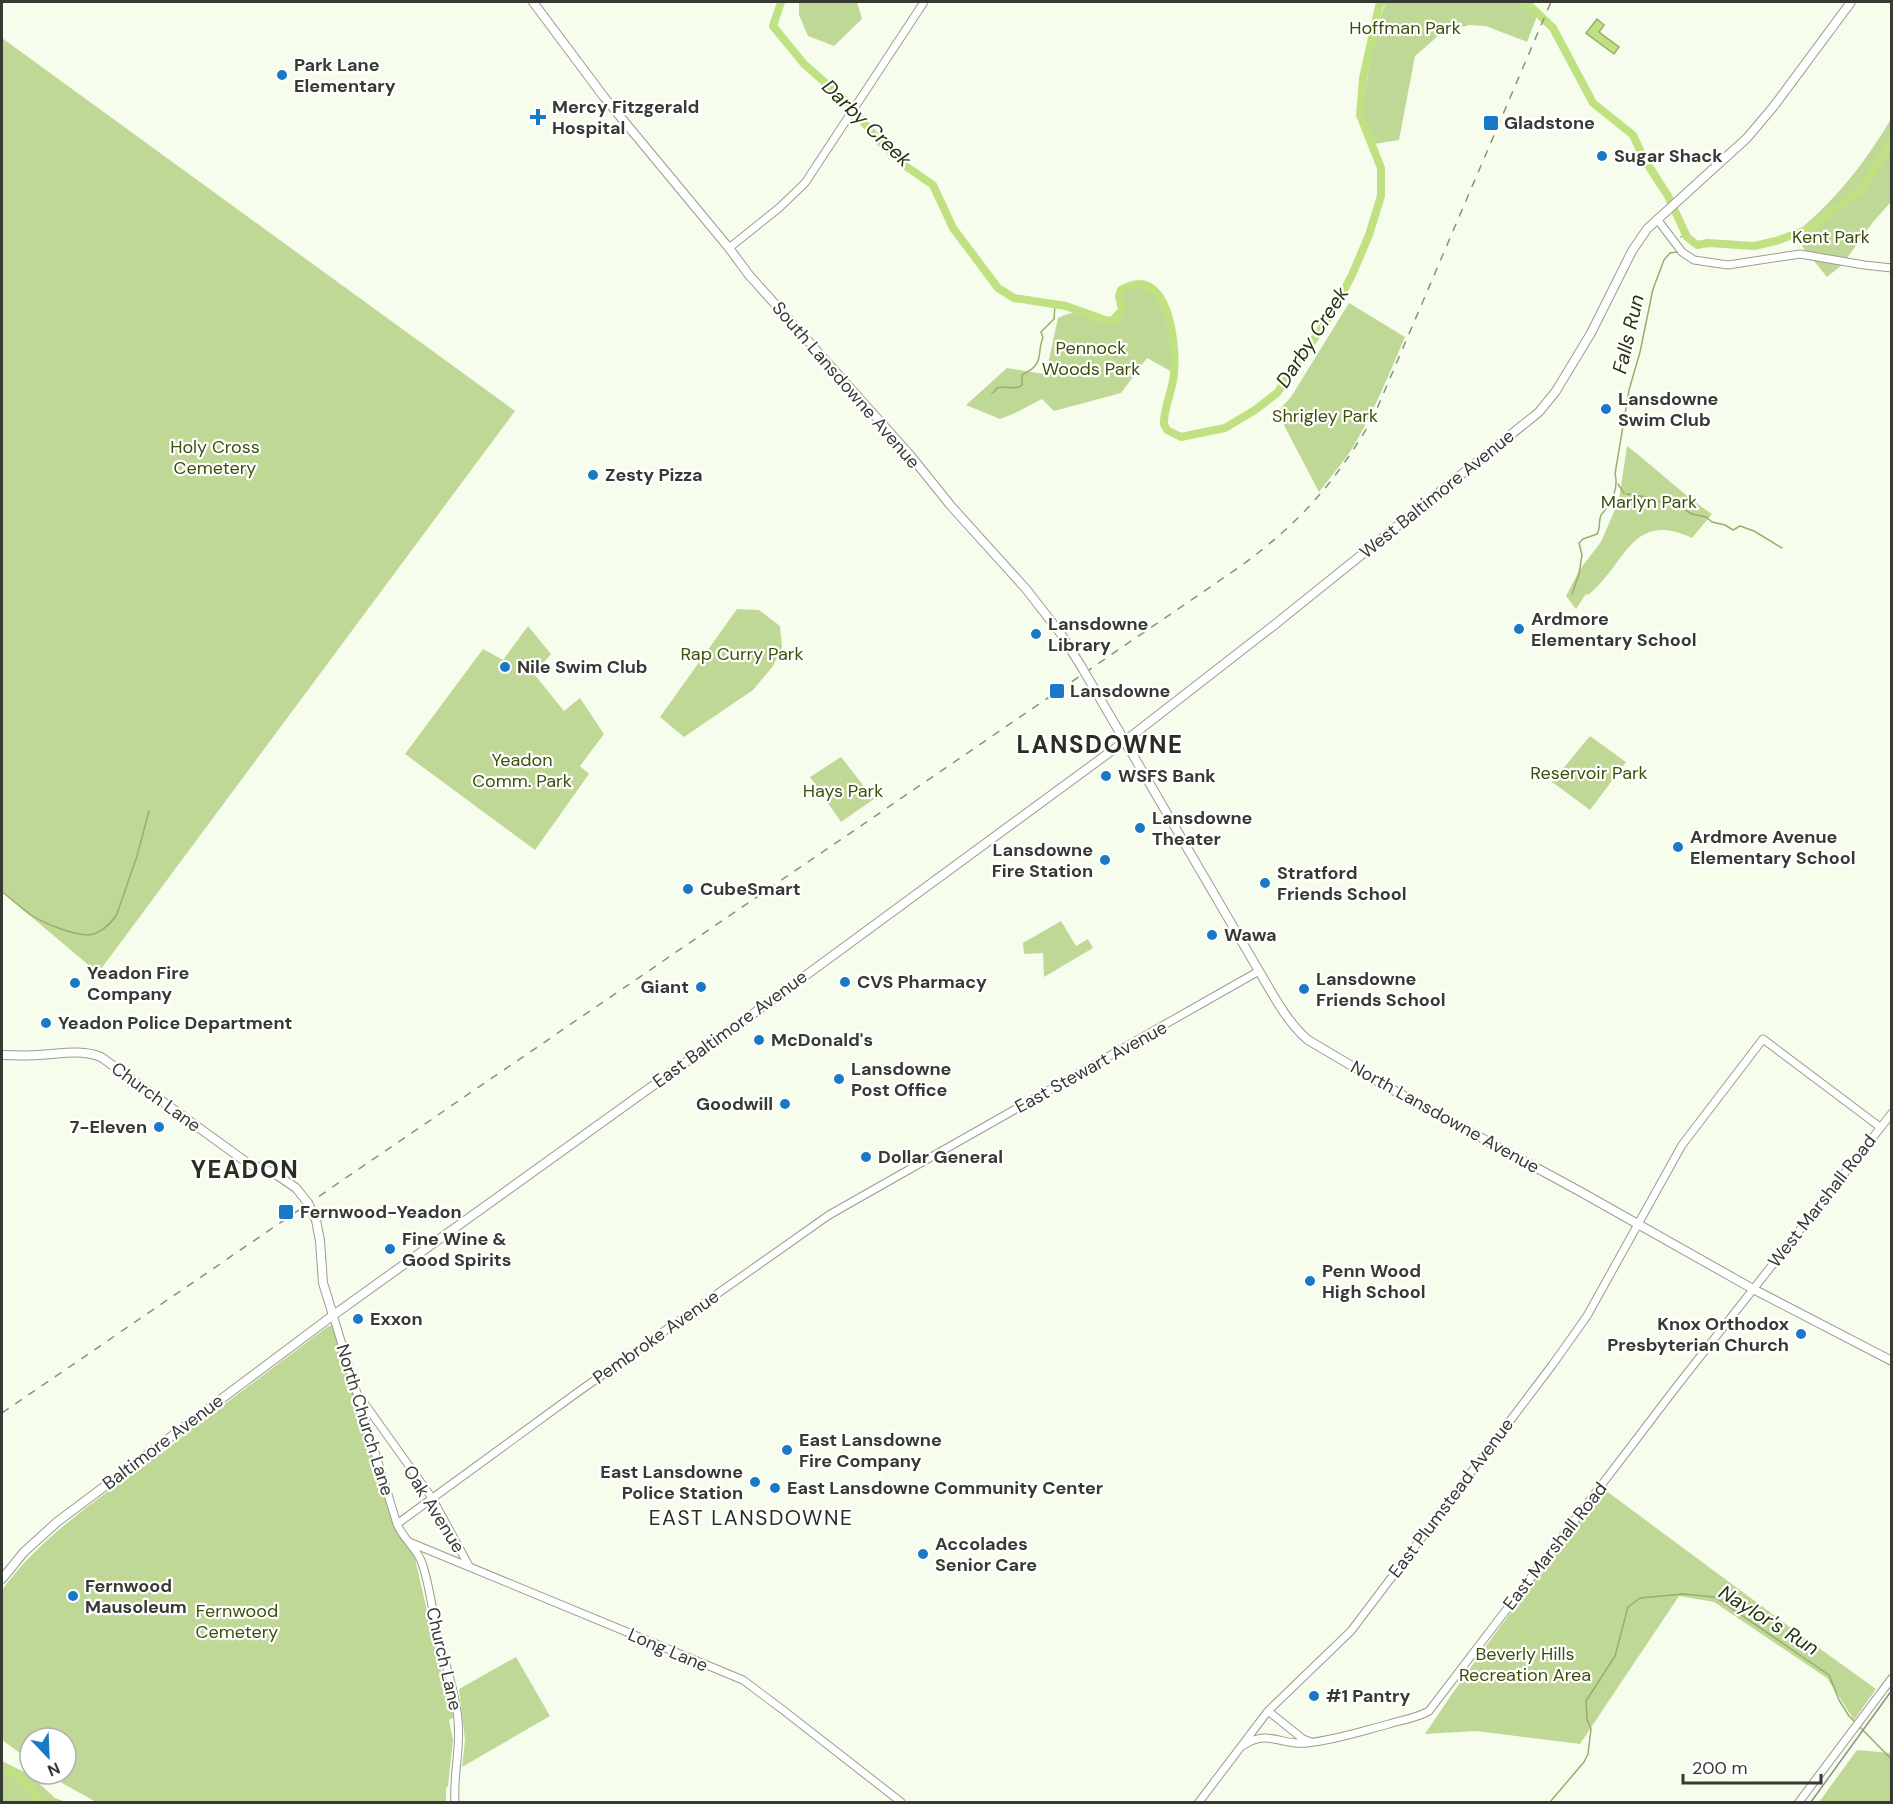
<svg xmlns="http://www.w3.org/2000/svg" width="1893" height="1804" font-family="'DM Sans',sans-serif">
	<rect width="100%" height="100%" fill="#f6fded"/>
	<path fill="#c0d896" d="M799,2H857L862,19L834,46L808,36L799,15Z
		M1388,2H1520L1537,16L1527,42L1486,26L1469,25L1447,31L1438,36L1415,56L1399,140L1374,144L1362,114L1372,48L1383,9Z
		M2,38L515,411L98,973L2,892Z
		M1891,119V202L1873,222L1842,265L1827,277L1792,234C1802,229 1809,221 1817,214C1847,186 1870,154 1891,119Z
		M1137,283C1172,284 1174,347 1174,373L1147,358L1121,393L1054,411L1042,399L1013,414L1000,419L966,405L1007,368L1044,374L1048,364L1058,318C1065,315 1075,311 1083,312C1093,314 1102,321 1113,320L1122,310L1119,296L1121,290Z
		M1349,303L1405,337C1389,374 1374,412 1353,447C1343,463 1330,477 1319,492L1277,412L1291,397Z
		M1627,446C1656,468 1682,494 1712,514L1692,538C1631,509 1626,565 1588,595L1586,594L1576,609L1566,596L1580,569L1601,542L1619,500Z
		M737,609L759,610L780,626L782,647L773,666L753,690L684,737L660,717Z
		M528,626L551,654L534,674L564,711L580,698L604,734L580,766L589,774L535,850L405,754L483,649L503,660Z
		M1590,736L1626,762L1590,810L1552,782Z
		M841,757L874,799L841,822L810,777Z
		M1061,921L1076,946L1088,939L1093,948L1044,977L1043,953L1024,954L1023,943Z
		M332,1325L394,1526L399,1536L415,1558L440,1668L449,1686L454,1717L449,1720L453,1740L448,1786L446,1788V1802H96L62,1783L50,1774H66V1738H30V1760L2,1740V1590C43,1533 105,1495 160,1453L165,1451L185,1434L327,1327Z
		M1605,1490L1787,1625L1876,1689L1854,1720L1827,1678L1714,1602L1679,1596L1580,1744L1476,1731L1425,1734C1481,1650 1542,1569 1605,1490Z
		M516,1657L550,1716L462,1767L465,1740L459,1689Z
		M1857,1750L1891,1753V1802H1819Z
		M2,1761L30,1775L55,1798L66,1802H2Z"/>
	<path fill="#c0e181" stroke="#97af6a" stroke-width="1.5" d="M1597,19L1604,25L1599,32L1619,47L1614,54L1586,33Z"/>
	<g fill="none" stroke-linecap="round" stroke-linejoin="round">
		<path stroke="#97af6a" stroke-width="1.5" d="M1681,237L1686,233
			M992,393L995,391L997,388C1005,385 1016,391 1022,385V375C1026,372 1031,371 1034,367C1042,359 1038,348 1043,338L1041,332L1054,319L1055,304
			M1618,484L1624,493
			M1627,494L1646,497L1666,504L1674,503L1692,514L1706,517L1712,522L1725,525L1733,530L1740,526L1754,531L1782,548
			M1572,594L1579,574L1582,555L1579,543L1583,539L1597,534C1601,528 1598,522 1601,515C1602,514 1607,508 1607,507C1614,497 1618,485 1615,474L1629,390L1640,352L1653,289L1664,260L1670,253L1677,252
			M2,892C12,899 21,908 31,915C43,923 73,935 88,935C100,934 111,924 117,914L137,856L149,811
			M1859,1726L1892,1760
			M1550,1802L1584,1762L1588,1754L1591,1729L1587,1719L1586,1701L1615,1656L1628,1607L1640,1598L1683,1594L1715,1597L1829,1675L1839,1700L1849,1716L1855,1722"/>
		<path stroke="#c0e181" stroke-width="8" d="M781,2L773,26L804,64L845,100L881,143L907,167L933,185L953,228L998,288L1014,298L1066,306L1108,321L1113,320L1122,310L1119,296L1121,290C1168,261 1177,344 1174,374C1173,389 1163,410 1164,424L1167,430L1181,437L1225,428L1255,410L1277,393L1332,313L1352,275L1369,235L1381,196V168L1360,115L1363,78L1379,6L1383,2
			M1526,2L1553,28L1593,103L1633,135L1643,157L1668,196L1687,237L1697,245L1708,243L1754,246L1776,241L1809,229L1861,190L1877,166L1892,138
			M2,1768C19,1774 30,1787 40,1802H43"/>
		<g stroke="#999e90" stroke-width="9">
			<path id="secondary" d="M1657,219L1682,252L1694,260L1728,265L1800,254L1864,265L1892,268
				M729,248L779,208L805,183L924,2
				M333,1315L397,1524C403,1539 417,1548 422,1563C430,1586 432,1611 438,1635C445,1665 455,1688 458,1720C461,1748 453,1775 455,1802
				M362,1400L432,1498L469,1566
				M397,1524L578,1392L829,1215L1259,971
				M409,1542L743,1680L783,1710L901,1802
				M1268,1711L1303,1739L1311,1742
				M1244,1745C1268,1729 1282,1746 1307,1743C1335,1740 1362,1731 1389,1724C1402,1720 1417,1718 1429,1711L1677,1386L1892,1113
				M1199,1802L1268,1711L1351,1631L1553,1364L1587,1316L1682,1145L1763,1039L1880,1127
				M1799,1802L1892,1678"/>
		</g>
		<g stroke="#999e90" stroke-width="10">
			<path id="primary" d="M533,2L604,97L729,248L749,275L910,455L951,506L1026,589L1061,634L1081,666
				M1088,678L1259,971C1273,995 1287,1022 1308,1040L1384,1085L1581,1192L1753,1289L1892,1361
				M2,1055C14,1055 27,1056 39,1055C60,1054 81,1049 101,1057L249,1164L274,1173L296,1188
				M316,1220L320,1241L323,1283L333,1315
				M2,1579L24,1552L57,1522L328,1319L775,998L1125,741L1273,626L1539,412L1556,391L1591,333L1632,251L1647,229L1747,138L1774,106L1851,2"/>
		</g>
		<use href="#secondary" stroke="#fff" stroke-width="7"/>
		<use href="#primary" stroke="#fff" stroke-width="8"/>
		<path stroke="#8b8f85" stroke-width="1.5" d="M1811,1802L1892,1690"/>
		<path stroke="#8b8f85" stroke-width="1.5" stroke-dasharray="8 8" stroke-linecap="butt" d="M2,1413L1238,568C1300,523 1334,484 1373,418L1551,2"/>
		<g stroke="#999e90" stroke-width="10" stroke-linecap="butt">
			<path id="primary-bridge" d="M1081,666L1088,678
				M296,1188L308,1203L316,1220"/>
		</g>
		<use href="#primary-bridge" stroke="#fff" stroke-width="8"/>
	</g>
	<g fill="#1979c5" stroke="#fff" stroke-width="2">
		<circle cx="282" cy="75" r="6"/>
		<path d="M535 108h6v6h6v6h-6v6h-6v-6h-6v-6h6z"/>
		<rect x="1483" y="115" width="16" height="16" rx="3"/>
		<circle cx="1602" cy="156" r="6"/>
		<circle cx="1606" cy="409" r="6"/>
		<circle cx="593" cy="475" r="6"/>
		<circle cx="1519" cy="629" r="6"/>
		<circle cx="1036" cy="634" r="6"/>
		<circle cx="505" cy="667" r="6"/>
		<rect x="1049" y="683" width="16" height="16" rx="3"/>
		<circle cx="1106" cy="776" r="6"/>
		<circle cx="1140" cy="828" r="6"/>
		<circle cx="1678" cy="847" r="6"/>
		<circle cx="1105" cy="860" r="6"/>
		<circle cx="1265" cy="883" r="6"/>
		<circle cx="688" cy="889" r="6"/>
		<circle cx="1212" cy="935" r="6"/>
		<circle cx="845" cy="982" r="6"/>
		<circle cx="75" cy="983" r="6"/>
		<circle cx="701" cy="987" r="6"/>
		<circle cx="1304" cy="989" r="6"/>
		<circle cx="46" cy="1023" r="6"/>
		<circle cx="759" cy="1040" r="6"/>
		<circle cx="839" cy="1079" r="6"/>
		<circle cx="785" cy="1104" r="6"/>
		<circle cx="159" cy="1127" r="6"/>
		<circle cx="866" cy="1157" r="6"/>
		<rect x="278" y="1204" width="16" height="16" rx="3"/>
		<circle cx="390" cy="1249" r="6"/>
		<circle cx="1310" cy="1281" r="6"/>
		<circle cx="358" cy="1319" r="6"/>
		<circle cx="1801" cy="1334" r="6"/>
		<circle cx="787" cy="1450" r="6"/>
		<circle cx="755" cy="1482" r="6"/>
		<circle cx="775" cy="1488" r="6"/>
		<circle cx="923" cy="1554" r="6"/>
		<circle cx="73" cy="1596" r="6"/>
		<circle cx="1314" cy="1696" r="6"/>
	</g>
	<g text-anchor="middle" stroke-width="4.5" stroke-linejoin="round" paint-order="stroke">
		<g font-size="18" fill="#3d5009" stroke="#fff">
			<text x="1405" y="34">Hoffman Park</text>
			<text x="1831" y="243">Kent Park</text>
			<text x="1091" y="354">Pennock<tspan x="1091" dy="21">Woods Park</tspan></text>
			<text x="1325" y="422">Shrigley Park</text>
			<text x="215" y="453">Holy Cross<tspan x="215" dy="21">Cemetery</tspan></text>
			<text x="1649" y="508">Marlyn Park</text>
			<text x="742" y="660">Rap Curry Park</text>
			<text x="522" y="766">Yeadon<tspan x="522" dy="21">Comm. Park</tspan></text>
			<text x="1589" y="779">Reservoir Park</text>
			<text x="843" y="797">Hays Park</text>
			<text x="237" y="1617">Fernwood<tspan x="237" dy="21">Cemetery</tspan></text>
			<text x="1525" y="1660">Beverly Hills<tspan x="1525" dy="21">Recreation Area</tspan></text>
		</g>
		<g font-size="18" font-weight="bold" fill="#373933" stroke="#fff" text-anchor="start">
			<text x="294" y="71">Park Lane<tspan x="294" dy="21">Elementary</tspan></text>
			<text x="552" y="113">Mercy Fitzgerald<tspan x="552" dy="21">Hospital</tspan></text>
			<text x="1504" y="129">Gladstone</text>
			<text x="1614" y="162">Sugar Shack</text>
			<text x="1618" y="405">Lansdowne<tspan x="1618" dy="21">Swim Club</tspan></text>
			<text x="605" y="481">Zesty Pizza</text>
			<text x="1531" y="625">Ardmore<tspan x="1531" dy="21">Elementary School</tspan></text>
			<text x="1048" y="630">Lansdowne<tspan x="1048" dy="21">Library</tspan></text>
			<text x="517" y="673">Nile Swim Club</text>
			<text x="1070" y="697">Lansdowne</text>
			<text x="1118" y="782">WSFS Bank</text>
			<text x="1152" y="824">Lansdowne<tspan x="1152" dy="21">Theater</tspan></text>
			<text x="1690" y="843">Ardmore Avenue<tspan x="1690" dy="21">Elementary School</tspan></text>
			<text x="1093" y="856" text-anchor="end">Lansdowne<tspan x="1093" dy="21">Fire Station</tspan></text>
			<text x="1277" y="879">Stratford<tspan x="1277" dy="21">Friends School</tspan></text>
			<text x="700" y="895">CubeSmart</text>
			<text x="1224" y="941">Wawa</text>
			<text x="87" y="979">Yeadon Fire<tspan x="87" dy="21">Company</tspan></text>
			<text x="1316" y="985">Lansdowne<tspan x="1316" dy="21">Friends School</tspan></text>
			<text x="857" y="988">CVS Pharmacy</text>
			<text x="689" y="993" text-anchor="end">Giant</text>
			<text x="58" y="1029">Yeadon Police Department</text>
			<text x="771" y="1046">McDonald's</text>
			<text x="851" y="1075">Lansdowne<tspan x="851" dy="21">Post Office</tspan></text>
			<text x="773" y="1110" text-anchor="end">Goodwill</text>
			<text x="147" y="1133" text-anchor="end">7-Eleven</text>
			<text x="878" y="1163">Dollar General</text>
			<text x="300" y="1218">Fernwood-Yeadon</text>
			<text x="402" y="1245">Fine Wine &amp;<tspan x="402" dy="21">Good Spirits</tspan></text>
			<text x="1322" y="1277">Penn Wood<tspan x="1322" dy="21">High School</tspan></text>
			<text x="370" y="1325">Exxon</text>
			<text x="1789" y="1330" text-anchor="end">Knox Orthodox<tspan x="1789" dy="21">Presbyterian Church</tspan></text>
			<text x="799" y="1446">East Lansdowne<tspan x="799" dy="21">Fire Company</tspan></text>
			<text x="743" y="1478" text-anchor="end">East Lansdowne<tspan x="743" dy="21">Police Station</tspan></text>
			<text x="787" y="1494">East Lansdowne Community Center</text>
			<text x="935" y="1550">Accolades<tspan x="935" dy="21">Senior Care</tspan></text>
			<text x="85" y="1592">Fernwood<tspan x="85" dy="21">Mausoleum</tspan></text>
			<text x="1326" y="1702">#1 Pantry</text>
		</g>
		<g font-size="18" fill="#373933" stroke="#fff">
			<text transform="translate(846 385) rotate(49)" y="6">South Lansdowne Avenue</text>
			<text transform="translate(1437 494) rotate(-39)" y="6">West Baltimore Avenue</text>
			<text transform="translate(730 1029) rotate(-36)" y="6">East Baltimore Avenue</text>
			<text transform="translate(1091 1067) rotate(-29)" y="6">East Stewart Avenue</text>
			<text transform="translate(156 1097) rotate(36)" y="6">Church Lane</text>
			<text transform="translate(1445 1117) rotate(29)" y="6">North Lansdowne Avenue</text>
			<text transform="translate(1822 1201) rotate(-52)" y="6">West Marshall Road</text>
			<text transform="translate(656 1337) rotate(-35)" y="6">Pembroke Avenue</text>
			<text transform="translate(365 1420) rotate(73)" y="6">North Church Lane</text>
			<text transform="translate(163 1442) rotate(-37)" y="6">Baltimore Avenue</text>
			<text transform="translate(1451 1498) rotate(-53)" y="6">East Plumstead Avenue</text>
			<text transform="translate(434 1509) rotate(58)" y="6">Oak Avenue</text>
			<text transform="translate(1555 1546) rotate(-52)" y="6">East Marshall Road</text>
			<text transform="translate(668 1650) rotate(23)" y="6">Long Lane</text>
			<text transform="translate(444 1659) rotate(77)" y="6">Church Lane</text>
		</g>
		<g font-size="20" font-style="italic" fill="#27330b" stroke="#fff">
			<text transform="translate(867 123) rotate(44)" y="7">Darby Creek</text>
			<text transform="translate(1628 334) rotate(-77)" y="7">Falls Run</text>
			<text transform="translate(1312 337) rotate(-57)" y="7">Darby Creek</text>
			<text transform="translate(1769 1620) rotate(32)" y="7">Naylor's Run</text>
		</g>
		<g font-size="21" letter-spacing="1.5" fill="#2a2e22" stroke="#fff">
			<text x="751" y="1525">EAST LANSDOWNE</text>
		</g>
		<g font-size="24" font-weight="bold" letter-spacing="1.5" fill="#2a2e22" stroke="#fff">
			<text x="1100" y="753">LANSDOWNE</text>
			<text x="245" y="1178">YEADON</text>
		</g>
	</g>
	<rect width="1893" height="1804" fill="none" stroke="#373933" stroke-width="6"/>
	<g transform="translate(48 1756) rotate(157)"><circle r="28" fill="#ffffff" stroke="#afb0ad" stroke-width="1.5"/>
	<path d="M0-4.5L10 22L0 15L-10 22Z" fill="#1979c5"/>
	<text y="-9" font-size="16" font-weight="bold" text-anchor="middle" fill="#373933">N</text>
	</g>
	<path d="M1683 1774v9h138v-9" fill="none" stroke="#373933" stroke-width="3"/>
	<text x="1692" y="1774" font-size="18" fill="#373933" stroke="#ffffff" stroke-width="4.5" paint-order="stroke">200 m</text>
</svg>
